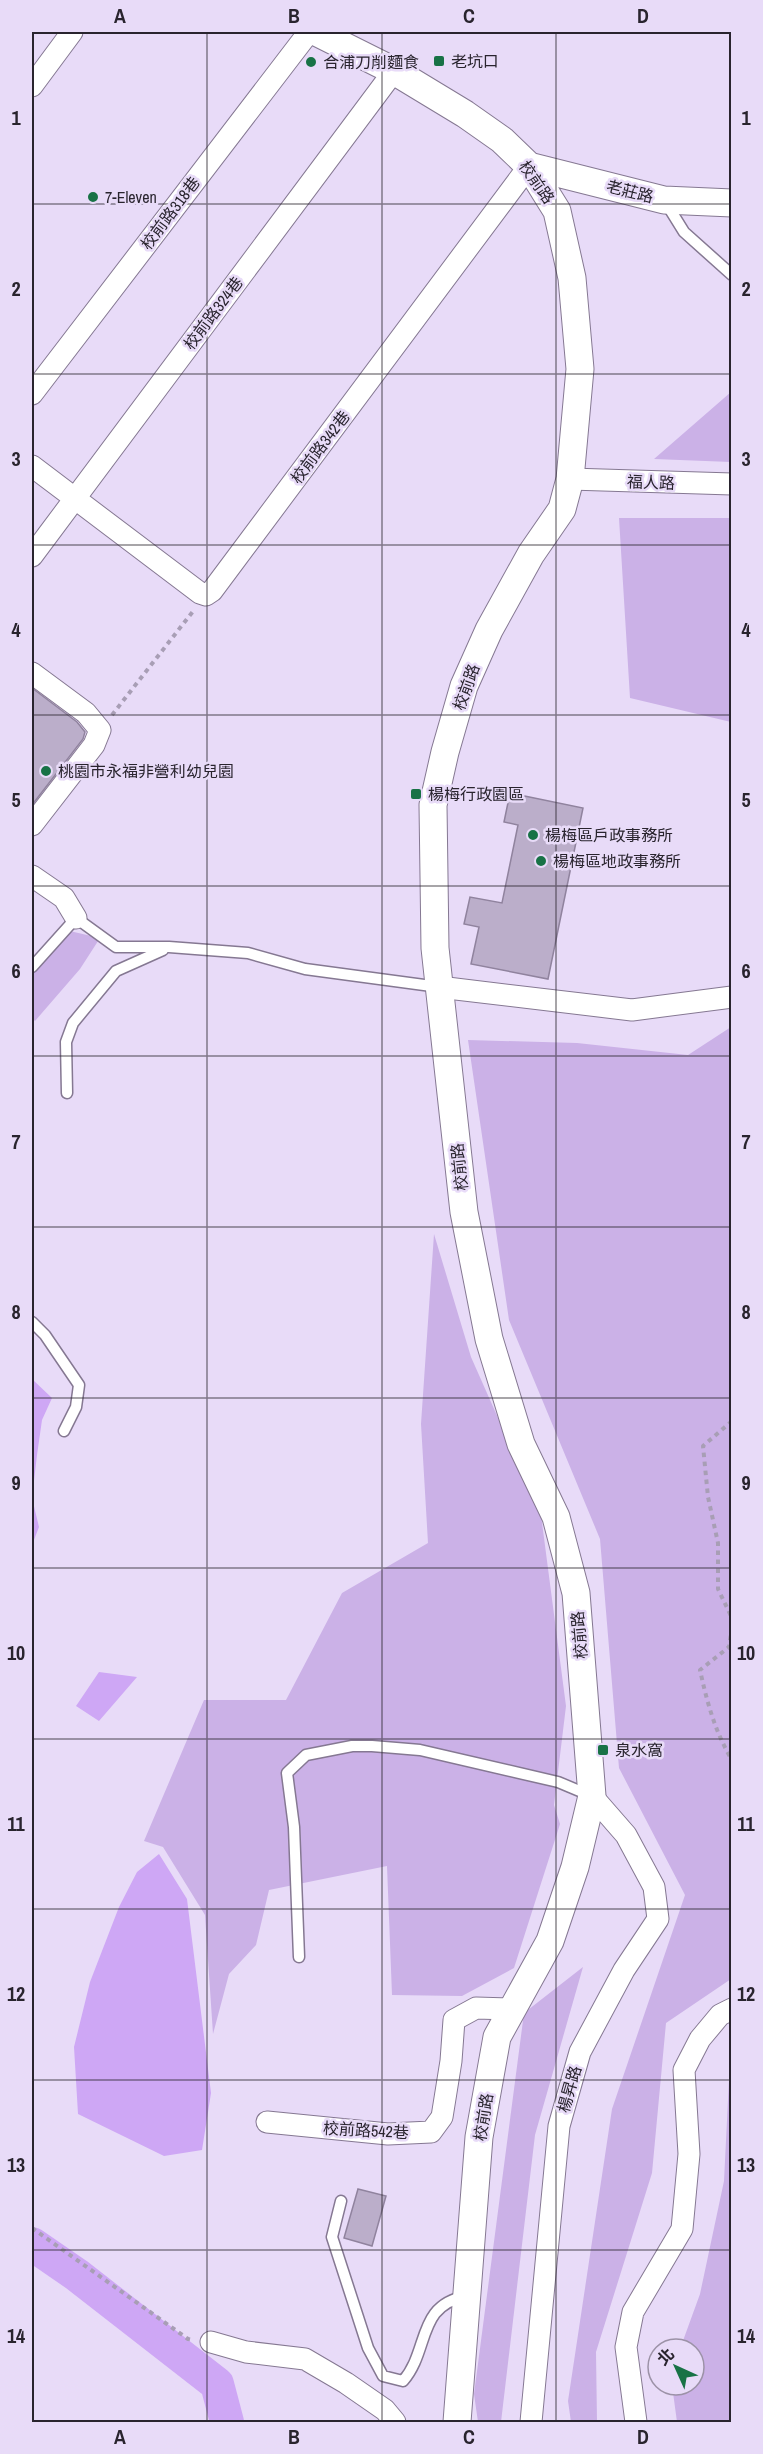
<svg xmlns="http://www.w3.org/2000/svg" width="763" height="2454" font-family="'Archivo Narrow','Noto Sans TC',sans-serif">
	<rect width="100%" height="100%" fill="#e8dbf8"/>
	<path fill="#cbb1e7" d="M731,392V462L654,459Z
		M619,518H731V722L630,698Z
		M61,929L100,938L80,969L35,1021L32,1018V964Z
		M731,1027V1979L666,2023L652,2173L596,2352L597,2422H571L568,2401L612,2109L685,1895L619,1768L600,1539L509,1320L468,1040L577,1043L688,1055Z
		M434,1234L471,1357L541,1515L566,1706L554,1805L560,1824L514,1968L462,1996L392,1995L387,1866L269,1890L256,1945L229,1974L213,2034L205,1915L163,1847L144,1841L204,1700H286L342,1593L428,1543L421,1424Z
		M583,1967L535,2135L501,2422H478L474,2394L524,2013Z
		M731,2039V2422H677L672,2385H694V2349H680L700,2294L724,2181Z"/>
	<path fill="#cea7f5" d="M32,1379L52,1398L42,1420L37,1455L32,1498L39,1527L32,1545Z
		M99,1672L137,1677L99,1721L76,1706Z
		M159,1854L187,1899L211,2093L202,2150L164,2156L78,2114L74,2047L90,1982L119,1907L137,1872Z"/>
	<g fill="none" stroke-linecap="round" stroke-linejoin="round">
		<path stroke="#cea7f5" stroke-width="34" d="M32,2244L77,2275L217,2384L227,2422"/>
	</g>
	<path fill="#bbaeca" stroke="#90839e" stroke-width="1.5" d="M32,688L77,722L85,732L83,739L32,805Z
		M510,793L583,808L548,979L471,964L479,927L464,924L470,897L502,903L518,825L504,822Z
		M358,2189L386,2196L372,2246L344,2238Z"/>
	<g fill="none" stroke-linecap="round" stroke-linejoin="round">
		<g stroke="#857892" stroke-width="13">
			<path id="service" d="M666,203L684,232L732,275
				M32,967L76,918L116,947H169L248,953L305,969L439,987
				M67,1093L66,1042L73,1023L116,971L163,950
				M32,1322L45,1335L79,1385L76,1407L64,1431
				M299,1957L294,1827L287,1773L306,1755L352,1746H372L420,1750L558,1782L589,1795
				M341,2201L332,2237L368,2348L383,2376L403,2381C430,2350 416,2305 467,2296"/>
		</g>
		<g stroke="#857892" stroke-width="23">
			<path id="minor" d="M32,86L72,32
				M32,394L309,32
				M32,466L200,593L206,595L212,591L529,166
				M570,479L732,484
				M32,556L394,71
				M32,673L86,713L100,730L94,745L32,825
				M32,876L64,898L76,918
				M439,987L632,1010L732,997
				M267,2122L388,2134L431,2132L442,2117L451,2061L454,2020L476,2008L512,2009
				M211,2342L246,2352L305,2359L346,2383L385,2410L395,2422
				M531,2422L559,2126L580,2052L624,1970L658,1919L654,1887L626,1835L592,1796
				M636,2422L626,2347L633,2312L682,2229L689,2154L684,2070L700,2039L720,2015L732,2009"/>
		</g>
		<g stroke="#857892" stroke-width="29">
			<path id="tertiary" d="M316,32L394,71L465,114L502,140L529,166L557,211L572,278L580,369L570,479L562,509L531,554L489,630L464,686L445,752L433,805L435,948L464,1212L489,1339L521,1444L556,1517L576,1593L592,1796L575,1867L550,1941L497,2037L479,2137L457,2422
				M529,166L664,200L732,203"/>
		</g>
		<path stroke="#a89eb5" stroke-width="4" stroke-dasharray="4.5 4.5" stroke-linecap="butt" d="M112,715L194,610
			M732,1421L703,1446L708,1497L718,1543V1589L732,1618
			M732,1627L729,1647L700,1670C707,1702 715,1732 732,1760
			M32,2228L188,2339L193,2340"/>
		<use href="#service" stroke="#fff" stroke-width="10"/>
		<use href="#minor" stroke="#fff" stroke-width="21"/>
		<use href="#tertiary" stroke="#fff" stroke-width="27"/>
	</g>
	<path fill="none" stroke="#29242e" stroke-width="1.5" stroke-opacity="0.55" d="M207,32V2422M382,32V2422M556,32V2422M32,204H732M32,374H732M32,545H732M32,715H732M32,886H732M32,1056H732M32,1227H732M32,1398H732M32,1568H732M32,1739H732M32,1909H732M32,2080H732M32,2250H732"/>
	<g fill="#187246" stroke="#e8dbf8" stroke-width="2">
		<rect x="433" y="55" width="12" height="12" rx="3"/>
		<circle cx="311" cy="62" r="6"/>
		<circle cx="93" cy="197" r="6"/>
		<circle cx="46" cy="771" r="6"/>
		<rect x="410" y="788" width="12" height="12" rx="3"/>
		<circle cx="533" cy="835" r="6"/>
		<circle cx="541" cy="861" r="6"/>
		<rect x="597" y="1744" width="12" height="12" rx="3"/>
	</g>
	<g text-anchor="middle" stroke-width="5" stroke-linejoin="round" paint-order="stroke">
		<g font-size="16" fill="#29242e" stroke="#e8dbf8" text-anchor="start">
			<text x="451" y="67">老坑口</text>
			<text x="323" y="68">合浦刀削麵食</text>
			<text x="105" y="203">7-Eleven</text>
			<text x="58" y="777">桃園市永福非營利幼兒園</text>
			<text x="428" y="800">楊梅行政園區</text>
			<text x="545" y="841">楊梅區戶政事務所</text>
			<text x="553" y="867">楊梅區地政事務所</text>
			<text x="615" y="1756">泉水窩</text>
		</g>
		<g font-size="16" fill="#29242e" stroke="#e8dbf8">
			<text transform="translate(537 182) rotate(55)" y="6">校前路</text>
			<text transform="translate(630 191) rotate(14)" y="6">老莊路</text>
			<text transform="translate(170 213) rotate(-53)" y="6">校前路318巷</text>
			<text transform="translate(213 313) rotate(-53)" y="6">校前路324巷</text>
			<text transform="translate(320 447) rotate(-53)" y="6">校前路342巷</text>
			<text transform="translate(651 482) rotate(2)" y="6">福人路</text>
			<text transform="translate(466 687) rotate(-70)" y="6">校前路</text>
			<text transform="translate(459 1167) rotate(-96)" y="6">校前路</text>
			<text transform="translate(579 1635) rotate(-95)" y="6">校前路</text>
			<text transform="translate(569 2089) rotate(-74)" y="6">楊昇路</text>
			<text transform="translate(483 2117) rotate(-81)" y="6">校前路</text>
			<text transform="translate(366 2130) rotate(3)" y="6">校前路542巷</text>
		</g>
	</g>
	<rect width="763" height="2454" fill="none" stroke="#e8dbf8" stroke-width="66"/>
	<g transform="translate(676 2367) rotate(315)"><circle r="28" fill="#e8dbf8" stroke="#9c92a7" stroke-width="1.5"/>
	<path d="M0-4.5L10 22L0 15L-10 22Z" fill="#187246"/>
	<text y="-9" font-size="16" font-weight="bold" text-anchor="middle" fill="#29242e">北</text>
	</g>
	<rect x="33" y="33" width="697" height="2388" fill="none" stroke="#29242e" stroke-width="2"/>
	<g font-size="20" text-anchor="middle" font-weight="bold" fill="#29242e">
		<text x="120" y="23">A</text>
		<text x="294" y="23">B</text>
		<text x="469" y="23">C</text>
		<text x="643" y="23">D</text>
		<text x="16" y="125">1</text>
		<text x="746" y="125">1</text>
		<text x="16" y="296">2</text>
		<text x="746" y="296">2</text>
		<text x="16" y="466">3</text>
		<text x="746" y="466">3</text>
		<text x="16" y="637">4</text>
		<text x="746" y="637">4</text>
		<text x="16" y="807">5</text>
		<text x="746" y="807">5</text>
		<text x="16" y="978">6</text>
		<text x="746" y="978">6</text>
		<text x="16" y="1149">7</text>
		<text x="746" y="1149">7</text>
		<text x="16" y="1319">8</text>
		<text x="746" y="1319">8</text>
		<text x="16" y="1490">9</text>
		<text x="746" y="1490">9</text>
		<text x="16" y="1660">10</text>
		<text x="746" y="1660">10</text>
		<text x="16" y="1831">11</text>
		<text x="746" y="1831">11</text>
		<text x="16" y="2001">12</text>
		<text x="746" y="2001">12</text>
		<text x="16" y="2172">13</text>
		<text x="746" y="2172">13</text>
		<text x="16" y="2343">14</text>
		<text x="746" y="2343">14</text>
		<text x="120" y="2444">A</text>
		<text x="294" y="2444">B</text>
		<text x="469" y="2444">C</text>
		<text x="643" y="2444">D</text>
	</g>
</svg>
